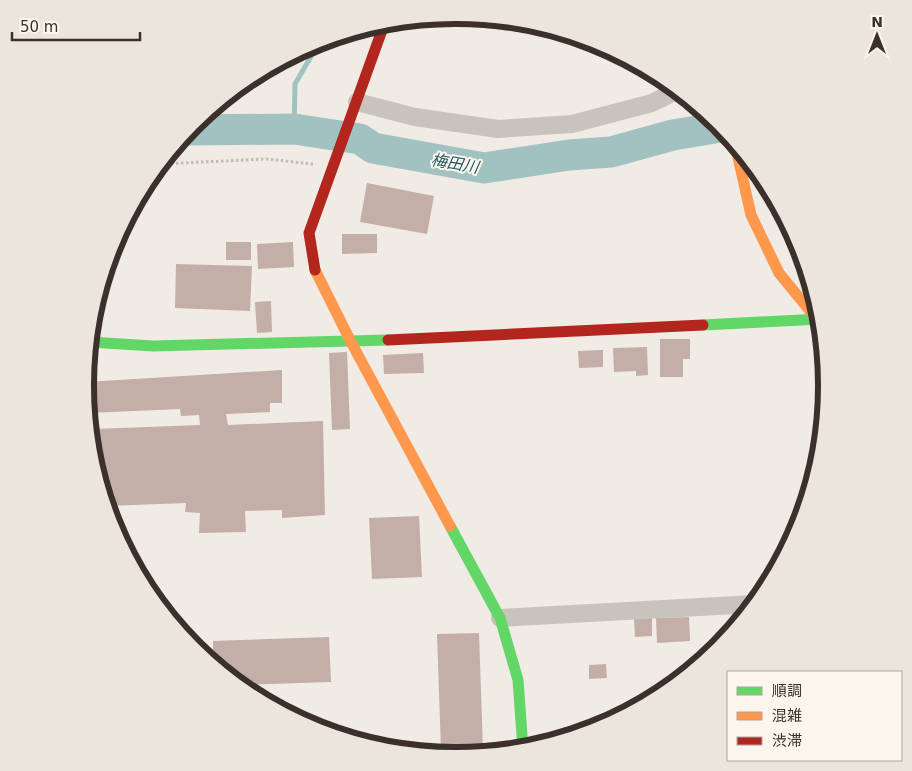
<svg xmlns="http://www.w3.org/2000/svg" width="912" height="771" font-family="'DejaVu Sans','Noto Sans JP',sans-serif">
	<rect width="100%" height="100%" fill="#f0ebe5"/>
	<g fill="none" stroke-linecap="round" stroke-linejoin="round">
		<path stroke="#a1c2c1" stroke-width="5" d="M294,129L295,84L320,41"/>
		<path stroke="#a1c2c1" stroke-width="31" d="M189,130L294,129L360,139L373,148L484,168L569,155L611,152L673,135L721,127"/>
	</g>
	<path fill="#c3afa7" d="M367,183L434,196L427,234L360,222Z
		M342,234H377V253L342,254Z
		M226,242H251V260H226Z
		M293,242L294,267L258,269L257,244Z
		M176,264L252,266L250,311L175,308Z
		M271,301L272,332L257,333L255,302Z
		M660,339H690V359H683V377H660Z
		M647,347L648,375L636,376V371L614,372L613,348Z
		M603,350V367L579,368L578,351Z
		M347,352L350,429L332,430L329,353Z
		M423,353L424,373L384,374L383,355Z
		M282,370V403H270V412L226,414L228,425L323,421L325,515L282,518V510L245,511L246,532L199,533L200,513L185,512L186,503L107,506L93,457L89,421H94V429L200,425L199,415L181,416L180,409L88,413L86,382Z
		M419,516L422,577L372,579L369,518Z
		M689,617L690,641L657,643L656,618Z
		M634,618H652V636L635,637Z
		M479,633L483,749L441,750L437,634Z
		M329,637L331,682L239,685L213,663V641Z
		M606,664L607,678L589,679V665Z
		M693,668L679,680L678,669Z"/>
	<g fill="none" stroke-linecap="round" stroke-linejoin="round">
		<path stroke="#c2bbb6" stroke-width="3" stroke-dasharray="2.5 2.5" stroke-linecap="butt" d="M161,164L266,159L313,164"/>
		<path stroke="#c9c3be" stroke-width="18" d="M357,102L415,117L498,129L572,124L652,103L678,90
			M500,618L754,604"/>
		<path stroke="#63d668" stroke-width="11" d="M703,325L820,319
			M90,342L153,346L388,340
			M450,526L500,618L518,680L523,749"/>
		<path stroke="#ff974d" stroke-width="11" d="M735,144L751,215L779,273L820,323
			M315,270L351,342L450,526"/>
		<path stroke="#b3261e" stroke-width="11" d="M315,270L309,233L385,22
			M388,340L703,325"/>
	</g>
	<g text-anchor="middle" stroke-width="4" stroke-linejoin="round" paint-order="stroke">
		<g font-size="16" font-style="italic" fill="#1f5a5e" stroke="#fbf5ee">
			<text transform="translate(455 163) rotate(10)" y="6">梅田川</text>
		</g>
	</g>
	<path d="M0 0H912V771H0ZM455 24H457A361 361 0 0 1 818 385V386A361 361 0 0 1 457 747H455A361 361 0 0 1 94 386V385A361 361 0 0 1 455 24Z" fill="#ece5de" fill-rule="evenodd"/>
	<path fill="none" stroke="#3b302b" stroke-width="6" d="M455 24H457A361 361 0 0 1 818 385V386A361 361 0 0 1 457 747H455A361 361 0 0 1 94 386V385A361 361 0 0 1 455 24Z"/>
	<rect x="727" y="671" width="175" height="90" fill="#fbf5ee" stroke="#aea6a0"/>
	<rect x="737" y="687" width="25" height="8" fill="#63d668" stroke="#aea6a0"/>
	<text x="772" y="696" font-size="15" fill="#3b302b">順調</text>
	<rect x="737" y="712" width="25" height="8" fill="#ff974d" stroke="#aea6a0"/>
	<text x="772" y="721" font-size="15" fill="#3b302b">混雑</text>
	<rect x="737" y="737" width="25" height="8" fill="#b3261e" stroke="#aea6a0"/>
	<text x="772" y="746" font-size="15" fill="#3b302b">渋滞</text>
	<g transform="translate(877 35)" stroke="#fbf5ee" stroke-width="4" paint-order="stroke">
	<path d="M0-4L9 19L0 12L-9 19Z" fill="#3b302b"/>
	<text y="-8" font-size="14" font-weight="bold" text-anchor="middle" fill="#3b302b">N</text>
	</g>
	<path d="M12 32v8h128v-8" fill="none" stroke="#3b302b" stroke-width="2.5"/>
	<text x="20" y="32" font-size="15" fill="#3b302b" stroke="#fbf5ee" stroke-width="4" paint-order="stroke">50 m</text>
</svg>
